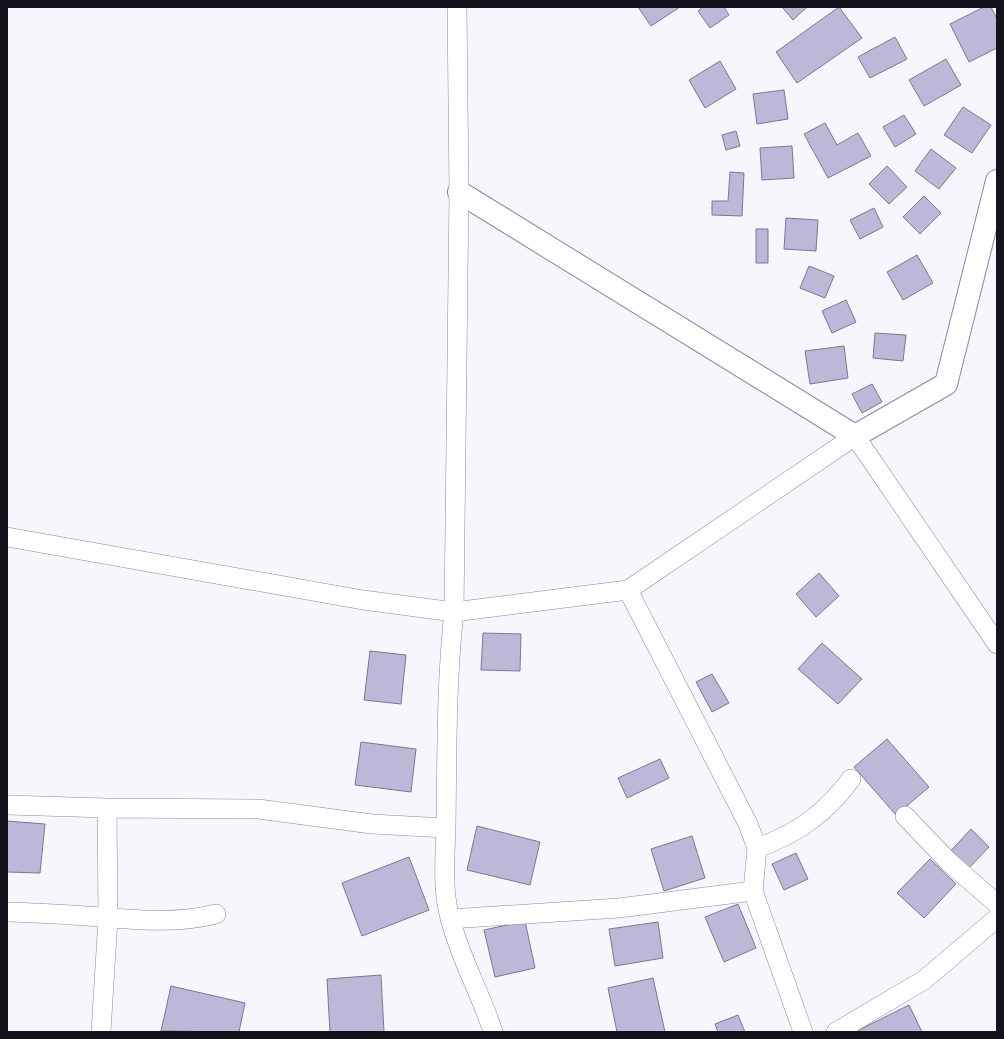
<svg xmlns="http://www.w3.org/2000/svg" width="1004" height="1039" font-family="'Fira Sans Condensed',sans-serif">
	<rect width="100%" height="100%" fill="#f7f6fd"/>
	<path fill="#bcb8d8" stroke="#7b7695" d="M638,7H680L651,26Z
		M703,7H724L729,15L710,28L698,11Z
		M782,7H807L793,20Z
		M839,7L862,38L797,83L776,52Z
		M984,7H991L997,19V48L969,62L950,24Z
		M895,37L907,59L870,78L858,57Z
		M946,59L961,85L924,106L909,80Z
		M720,61L736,89L705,108L689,80Z
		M784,90L788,119L757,124L753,94Z
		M963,107L991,125L972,153L944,135Z
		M904,115L916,134L895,147L883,127Z
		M825,123L837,145L858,133L871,156L828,178L804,134Z
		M736,131L740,146L726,150L722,135Z
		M792,146L794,178L762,180L760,148Z
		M931,149L956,168L939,189L915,171Z
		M887,166L907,187L889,204L869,184Z
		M730,172L744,173L742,216L712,215V201H728Z
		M924,196L941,213L920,234L903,217Z
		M874,208L883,227L860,239L850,220Z
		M786,218L818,220L816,251L784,249Z
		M756,229H768V263H756Z
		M917,255L933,283L903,300L887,272Z
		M809,266L834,276L825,298L800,288Z
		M846,300L856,322L832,333L822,311Z
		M875,333L906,335L903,361L873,358Z
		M844,346L848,378L810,384L805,351Z
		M872,384L882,402L862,413L852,394Z
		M819,573L839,596L816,617L796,594Z
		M483,633L521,634L520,671L481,670Z
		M822,643L862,679L838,704L798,669Z
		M370,651L406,655L401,704L364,700Z
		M712,674L729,703L712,712L696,682Z
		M887,739L929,787L896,815L854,767Z
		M361,742L416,749L411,792L355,785Z
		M660,759L669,778L627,798L618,778Z
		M7,821L45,824L40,873L7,872Z
		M477,826L540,842L530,885L467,870Z
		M971,829L989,847L963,874L945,857Z
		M692,836L705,878L664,891L651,849Z
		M796,853L808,879L784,890L772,864Z
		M409,857L429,910L362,936L342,883Z
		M930,859L956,884L924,918L897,893Z
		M738,904L756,948L724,962L705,917Z
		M525,921L535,968L495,977L484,930Z
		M658,922L663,958L615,966L609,929Z
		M381,975L384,1032H330L327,979Z
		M653,978L665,1032H617L608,988Z
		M171,986L245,1003L239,1032L161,1031Z
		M909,1005L922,1032H860L859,1030Z
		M738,1015L745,1032H718L715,1024Z"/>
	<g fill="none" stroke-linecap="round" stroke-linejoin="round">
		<g stroke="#8b86a5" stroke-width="20">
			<path id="street" d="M457,7L459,192L454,612L628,590L748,824L757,848L753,891L803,1032
				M7,537L363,600L454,612C446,684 447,756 446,828C445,858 442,889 450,918C460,958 481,994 493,1032
				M628,590L855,436L997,644
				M7,805L107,808L108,918L101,1032
				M107,808L258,809L372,824L446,828
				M905,816L949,862L997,904
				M757,848C797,834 826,813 851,779
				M7,912C33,913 60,914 86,916C130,919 172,925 216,914
				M450,919L619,908L753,891
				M836,1032L924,980L997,918"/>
		</g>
		<g stroke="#8b86a5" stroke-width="24">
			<path id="secondary" d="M459,192L855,436L946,384L997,181"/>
		</g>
		<use href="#street" stroke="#fff" stroke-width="19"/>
		<use href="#secondary" stroke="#fff" stroke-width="22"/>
	</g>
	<rect width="1004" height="1039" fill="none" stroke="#14121d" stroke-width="16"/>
</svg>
